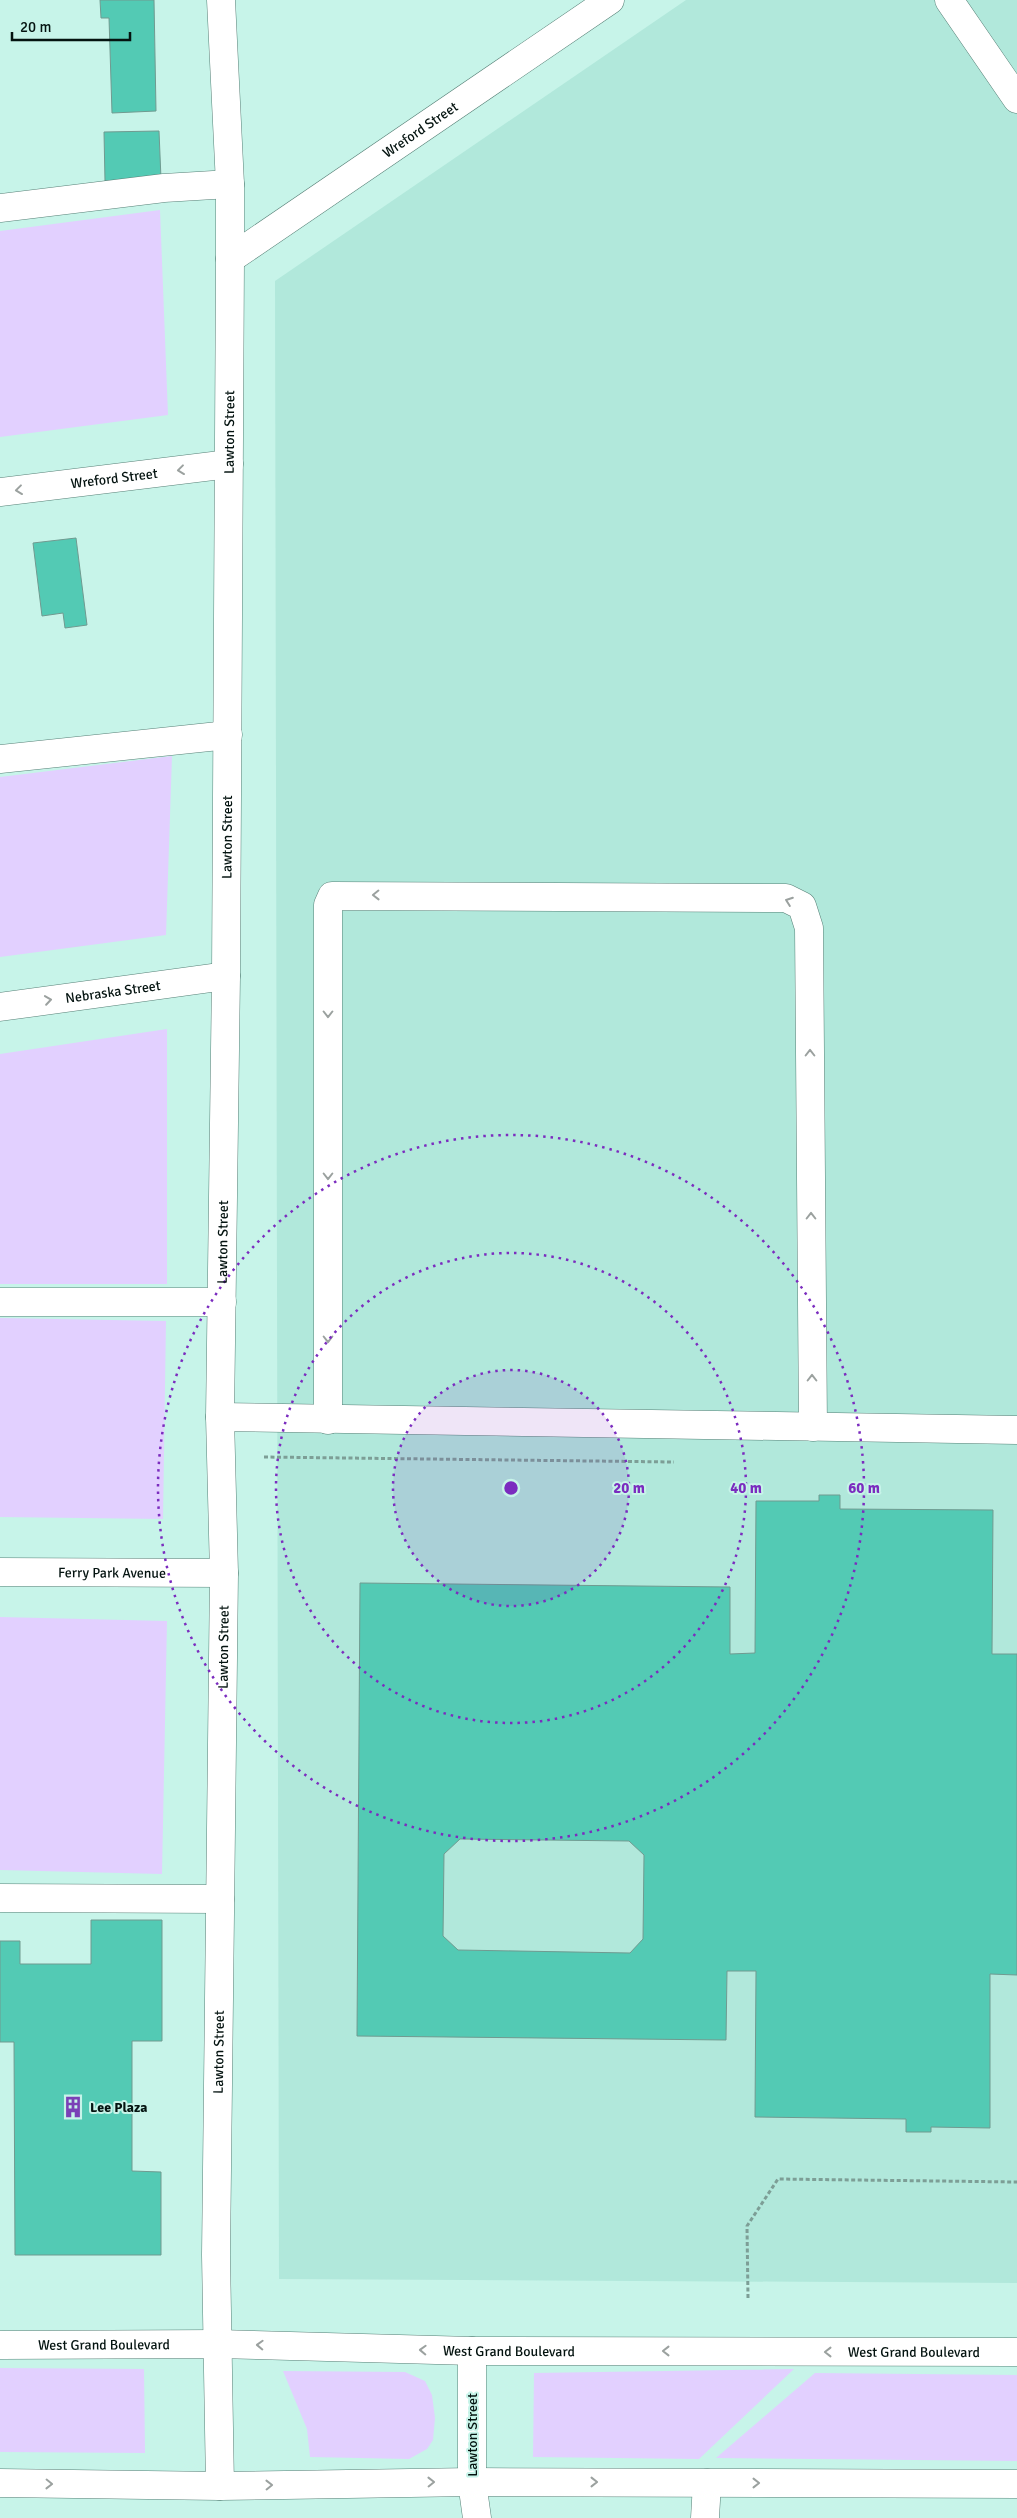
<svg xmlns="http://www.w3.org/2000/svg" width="1017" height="2518" font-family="Signika,sans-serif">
	<rect width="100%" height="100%" fill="#c7f4e9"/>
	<path fill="#b1e8db" d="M686,0H1017V2283L279,2279L275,281Z"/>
	<path fill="#e2d0ff" d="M160,210L168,415L0,437V231Z
		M172,756L166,935L0,957V777Z
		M167,1029V1284H0V1054Z
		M0,1318L166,1321L163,1519L0,1517Z
		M0,1617L167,1621L162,1874L0,1870Z
		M0,2368L144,2369L145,2453L0,2452Z
		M794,2369L699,2459L533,2457L534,2373Z
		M283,2371L405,2372L425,2381L432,2395L435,2418L433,2440L427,2449L409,2459L310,2457L307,2429Z
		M815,2373L1017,2375V2461L716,2458Z"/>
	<path fill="#53cab4" stroke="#709a90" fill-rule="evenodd" d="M100,0H154L156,111L112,113L109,18H101Z
		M159,131L161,179L105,181L104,132Z
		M76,538L87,625L65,628L63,613L42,616L33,543Z
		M819,1495H840V1509L993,1510L992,1654H1017V1975L990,1974V2128L931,2127V2132H906V2119L755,2117L756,1971H727L726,2040L357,2036L360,1583L730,1587V1654L755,1653L756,1501H819ZM460,1839L629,1841L644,1855L643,1939L630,1953L458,1950L443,1936L444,1854Z
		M91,1920H162V2041H132V2171L161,2172V2255H15L14,2042H0V1941H20V1964H91Z"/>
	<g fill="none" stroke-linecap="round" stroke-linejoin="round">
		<g stroke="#578077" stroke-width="29">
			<g id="minor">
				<path d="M949,0L1017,99"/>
				<path d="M0,208L164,188L230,184"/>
				<path id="s1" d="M230,259L610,0"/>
				<path id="s2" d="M0,492L229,464"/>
				<path d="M0,759L228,735"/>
				<path id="s3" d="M0,1007L226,976"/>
				<path d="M0,1302H222"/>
				<path d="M220,1417L1017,1430"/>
				<path d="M328,1420V905L332,896L786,898L802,906L809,928L813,1427"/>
				<path id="s4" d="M0,1572L224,1573"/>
				<path d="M0,1898L220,1899"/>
				<path d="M472,2351V2482L477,2518"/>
				<path id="s5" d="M220,2486L216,2255L224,1573L220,1417L226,976L230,259V184L221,0"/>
				<path d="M705,2518L707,2483"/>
			</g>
		</g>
		<g stroke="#578077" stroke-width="29">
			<g id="major">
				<path id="s6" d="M0,2345L218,2344L472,2351L1017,2352"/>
				<path d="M0,2483L220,2486L472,2482L1017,2484"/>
			</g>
		</g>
		<path stroke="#7d9e96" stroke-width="3" stroke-dasharray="4 2.5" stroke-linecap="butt" d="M264,1457L674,1462
			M748,2298L747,2226L778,2179L1017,2182"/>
		<use href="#minor" stroke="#fff" stroke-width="28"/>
		<use href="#major" stroke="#fff" stroke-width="28"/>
	</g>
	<defs><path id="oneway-chevron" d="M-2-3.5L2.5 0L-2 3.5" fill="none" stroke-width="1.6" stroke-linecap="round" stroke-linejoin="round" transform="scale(1.25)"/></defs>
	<g stroke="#9ba19f">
		<use href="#oneway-chevron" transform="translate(181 470) rotate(173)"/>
		<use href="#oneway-chevron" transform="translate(19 490) rotate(173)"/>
		<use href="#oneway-chevron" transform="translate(376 895) rotate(179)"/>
		<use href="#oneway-chevron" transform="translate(789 901) rotate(-160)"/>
		<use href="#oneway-chevron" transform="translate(48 1000) rotate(-8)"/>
		<use href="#oneway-chevron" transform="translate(328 1014) rotate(90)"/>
		<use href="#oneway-chevron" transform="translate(810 1053) rotate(-90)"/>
		<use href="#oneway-chevron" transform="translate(328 1176) rotate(90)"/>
		<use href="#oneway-chevron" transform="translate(811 1216) rotate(-90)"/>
		<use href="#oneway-chevron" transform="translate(328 1339) rotate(90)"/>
		<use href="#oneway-chevron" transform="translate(812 1378) rotate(-90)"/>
		<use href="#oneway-chevron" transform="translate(260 2345) rotate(-178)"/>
		<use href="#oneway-chevron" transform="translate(423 2350) rotate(-178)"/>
		<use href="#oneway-chevron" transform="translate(666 2351) rotate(-180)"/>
		<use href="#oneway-chevron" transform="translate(828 2352) rotate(-180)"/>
		<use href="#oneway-chevron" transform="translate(431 2482) rotate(-1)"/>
		<use href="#oneway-chevron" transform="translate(594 2482)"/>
		<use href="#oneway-chevron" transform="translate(756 2483)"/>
		<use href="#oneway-chevron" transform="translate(49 2484) rotate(1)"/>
		<use href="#oneway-chevron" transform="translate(269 2485) rotate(-1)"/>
	</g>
	<circle cx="511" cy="1488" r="118" fill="#7b2cbf" fill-opacity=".12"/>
	<g fill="none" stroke="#7b2cbf" stroke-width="2.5" stroke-dasharray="2.5 5">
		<circle cx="511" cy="1488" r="118"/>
		<circle cx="511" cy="1488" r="235"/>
		<circle cx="511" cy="1488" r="353"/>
	</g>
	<defs>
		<g id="building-bare" transform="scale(1.725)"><path d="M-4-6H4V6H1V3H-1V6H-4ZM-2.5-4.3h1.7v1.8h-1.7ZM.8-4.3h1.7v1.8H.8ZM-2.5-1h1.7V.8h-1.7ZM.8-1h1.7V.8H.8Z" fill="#7a41b7" stroke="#c7f4e9" stroke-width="2.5" paint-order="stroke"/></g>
	</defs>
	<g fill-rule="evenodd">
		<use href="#building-bare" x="73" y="2107"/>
	</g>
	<g text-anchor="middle" stroke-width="4" stroke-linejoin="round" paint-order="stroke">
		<g font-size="14" fill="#041310" stroke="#c7f4e9">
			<text dy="5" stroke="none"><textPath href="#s1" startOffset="230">Wreford Street</textPath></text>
			<text dy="5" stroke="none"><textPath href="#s5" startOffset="2054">Lawton Street</textPath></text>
			<text dy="5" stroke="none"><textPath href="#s2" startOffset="115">Wreford Street</textPath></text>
			<text dy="5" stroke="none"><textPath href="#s5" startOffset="1649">Lawton Street</textPath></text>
			<text dy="5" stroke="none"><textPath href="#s3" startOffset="114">Nebraska Street</textPath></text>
			<text dy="5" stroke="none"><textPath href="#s5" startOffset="1244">Lawton Street</textPath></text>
			<text dy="5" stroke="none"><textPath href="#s4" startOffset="112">Ferry Park Avenue</textPath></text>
			<text dy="5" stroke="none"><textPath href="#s5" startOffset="839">Lawton Street</textPath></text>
			<text dy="5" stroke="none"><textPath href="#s5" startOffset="434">Lawton Street</textPath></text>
			<text dy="5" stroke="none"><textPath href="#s6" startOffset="104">West Grand Boulevard</textPath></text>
			<text dy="5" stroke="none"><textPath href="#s6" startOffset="509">West Grand Boulevard</textPath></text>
			<text dy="5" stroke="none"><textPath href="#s6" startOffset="914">West Grand Boulevard</textPath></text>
			<text transform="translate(472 2435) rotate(-90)" y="5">Lawton Street</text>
		</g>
		<g font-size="14" font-weight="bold" fill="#041310" stroke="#c7f4e9" text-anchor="start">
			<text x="90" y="2112">Lee Plaza</text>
		</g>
	</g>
	<circle cx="511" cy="1488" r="8" fill="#7b2cbf" stroke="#c7f4e9" stroke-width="2.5"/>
	<g font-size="15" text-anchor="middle" font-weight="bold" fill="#7b2cbf" stroke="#c7f4e9" stroke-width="4" stroke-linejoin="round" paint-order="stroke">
		<text x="629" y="1493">20 m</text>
		<text x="746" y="1493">40 m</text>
		<text x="864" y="1493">60 m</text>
	</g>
	<path d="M12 32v8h118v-8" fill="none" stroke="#041310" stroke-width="2.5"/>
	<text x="20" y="32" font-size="15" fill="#041310" stroke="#c7f4e9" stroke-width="4" paint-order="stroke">20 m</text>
</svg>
